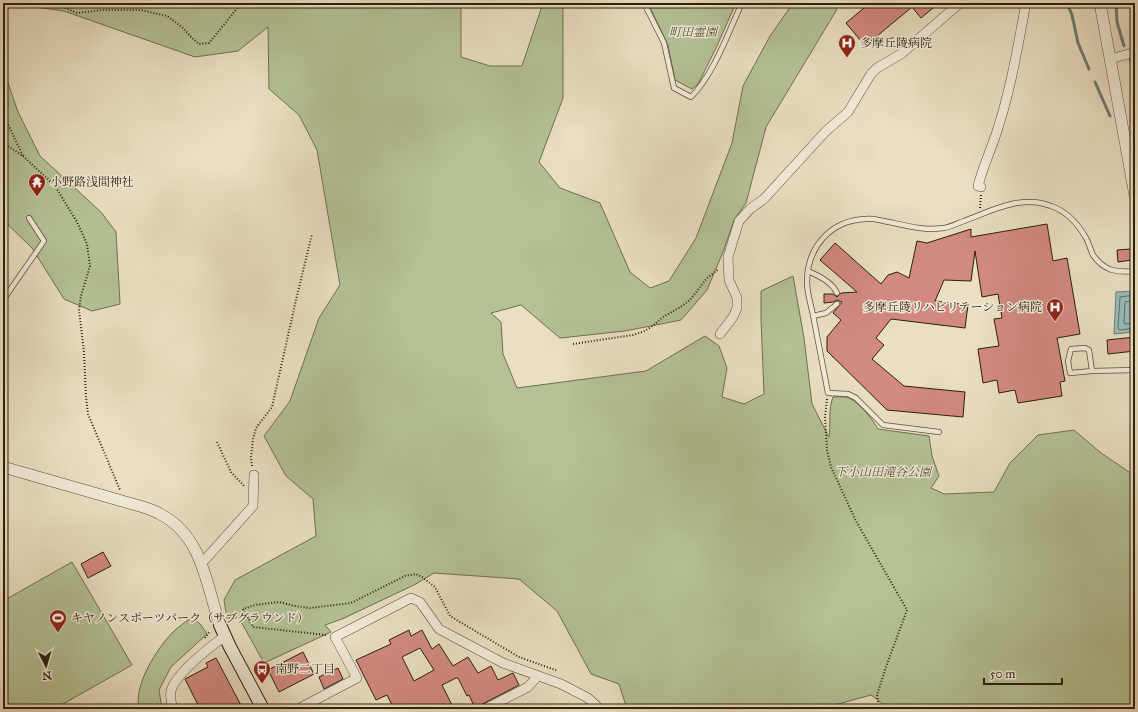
<svg xmlns="http://www.w3.org/2000/svg" width="1138" height="712" font-family="'IM FELL Great Primer','Noto Serif JP',serif">
	<rect width="100%" height="100%" fill="#eadfc3"/>
	<filter id="stains"><feTurbulence type="fractalNoise" baseFrequency=".005" numOctaves="4"/><feColorMatrix values="0 0 0 0 .2 0 0 0 0 .09 0 0 0 0 .02 0 0 0 .5 -.17"/></filter>
	<radialGradient id="worn" r=".72"><stop offset=".6" stop-color="#630" stop-opacity="0"/><stop offset="1" stop-color="#630" stop-opacity=".3"/></radialGradient>
	<path fill="#b4c296" stroke="#707050" d="M8,3H461V57L490,66H522L543,3H563V98L539,162L560,188L600,203L630,272L650,288L669,281L696,238L732,143L743,86L770,36L793,3H837L836,11L766,127L746,203L734,220L723,252L707,290L681,320L625,331L560,338L521,305L491,313L501,322L503,354L517,388L646,371L705,336L719,346L727,368L722,397L744,404L764,394L761,320V291L793,276L804,338L812,404L829,437C831,424 828,410 833,397C838,397 844,396 849,398C859,402 873,420 878,429L929,436L932,456L939,476L931,488L944,494L994,492L1010,463L1038,435L1074,430L1101,453L1135,476V709H887V707L871,695L820,709H627L619,684L591,674L557,611L519,579L434,573L414,585L342,619L325,625L331,632L264,663L239,618H227L224,600L235,580L316,536L313,499L286,476L264,436L290,401L319,318L340,285L317,150L299,115L269,89L268,27L238,51L195,57L64,11Z
		M648,3H736L716,48L698,84L692,89L675,80L668,45Z
		M3,76L6,77L18,112L40,156L101,212L116,232L120,304L92,311L64,299L32,248L3,220Z
		M72,562L132,665L54,709H3V601Z
		M192,617L201,625L207,634L171,667L159,690L162,709H139C133,686 157,648 173,632C178,627 186,622 192,617Z"/>
	<path fill="#99bcba" stroke="#6e7d74" d="M1134,291L1135,299V332L1114,334L1116,292Z"/>
	<g fill="none" stroke-linecap="round" stroke-linejoin="round">
		<path stroke="#636e62" stroke-width="1" d="M1135,295L1120,297L1118,328L1120,330L1135,328
			M1135,300L1125,302L1124,322L1125,324L1135,323"/>
		<path stroke="#6e7d74" stroke-width="3" d="M1067,3L1072,15L1078,43L1089,69
			M1116,3L1117,22L1124,46
			M1130,59L1135,69
			M1095,82L1110,116"/>
	</g>
	<path fill="#d28982" stroke="#2d1f0b" fill-rule="evenodd" d="M870,3H939L921,18L912,7L865,46L846,23Z
		M1047,224L1053,261L1067,258L1080,334L1057,338L1065,381L1060,382L1062,396L1018,403L1015,390L999,393L997,380L983,383L978,349L999,346L994,319L1002,318L998,294L982,297L975,251L971,281L944,280L935,301L968,305L965,328L891,319L876,338L884,345L872,359L904,386L965,392L963,417L887,410L827,351V337L841,320L833,313L842,302L837,300L833,302L824,303V294H833L837,297L841,293L857,292L820,260L835,243L881,284L888,275L897,272L909,278L917,241L927,243L971,229V237Z
		M1131,249L1132,260L1118,262L1117,250Z
		M1135,337V351L1108,354L1107,340Z
		M103,552L111,566L88,578L81,564Z
		M409,630L411,636L422,630L432,649L439,644L453,666L468,657L478,673L491,666L498,680L513,673L519,685L475,708L469,695L467,696L458,678H456L442,685L454,709H394L387,695L376,700L356,660L391,644L389,640ZM420,648L434,670L414,681L402,657Z
		M303,652L314,674L279,692L268,670Z
		M216,658L243,709H200L185,679L208,667L206,663Z
		M338,668L343,679L324,689L319,677Z"/>
	<g fill="none" stroke-linecap="round" stroke-linejoin="round">
		<g stroke="#5c4f39" stroke-width="6">
			<path id="service" d="M644,3L664,43L674,88L691,97C714,74 728,33 742,3
				M808,271C819,276 832,282 837,293
				M3,300L44,241L29,218
				M813,316L826,313L837,304
				M1092,371L1089,350L1085,348L1071,349L1068,361L1070,373L1092,371L1135,370
				M939,432L883,425L856,398L848,394L828,393C823,367 818,341 813,315C811,305 807,293 807,282C807,247 831,220 866,219C872,218 878,220 884,221C904,225 924,231 944,228C951,227 958,223 964,221C991,211 1022,194 1051,206C1066,211 1078,224 1086,238C1089,243 1090,249 1093,255C1104,271 1117,273 1135,271"/>
		</g>
		<g stroke="#5c4f39" stroke-width="10">
			<path id="minor" d="M1110,59L1132,53
				M981,187L978,186C983,166 992,148 998,128C1011,88 1018,45 1026,3
				M720,334L733,317L737,308V298L729,280L728,257L739,221L750,209L764,199L826,131L848,112L871,74L877,68L901,54L960,3
				M202,563L253,506L254,475
				M173,709C171,703 170,697 171,691C175,674 211,646 225,636
				M298,709L357,678L335,637L411,598L420,602L439,629L503,663L561,684L588,698L600,709
				M485,709L528,687L538,676"/>
		</g>
		<g stroke="#5c4f39" stroke-width="12">
			<path id="tertiary" d="M1100,3L1135,196
				M3,467L143,507C149,509 155,511 160,514C203,536 206,585 220,625"/>
		</g>
		<g stroke="#2d1f0b" stroke-width="14">
			<path id="secondary" d="M220,625L230,647L263,709"/>
		</g>
		<path stroke="#2d1f0b" stroke-width="2" stroke-dasharray="1 2" stroke-linecap="butt" d="M54,3L77,13L103,10H141L167,16L182,27L192,38L199,44L209,43L235,11L240,3
			M3,10L20,3
			M3,114L23,156
			M3,143L23,156L55,186L77,222L87,244L90,266L81,296L79,310L84,352L86,397L88,414L120,490
			M980,208L981,195
			M573,344L633,335L645,331L655,324L663,317L682,306L690,300L707,278L719,269
			M827,399L825,417L827,450L831,467L856,521L907,610L886,667L877,695L879,709
			M217,442L231,472L245,487
			M252,466L251,457L253,439L256,428L272,407L296,300L312,234
			M326,635L253,627L243,609L255,605L279,602L295,606L310,608L351,603L405,576L416,574L422,577L435,587L450,616L519,657L558,671
			M205,638L210,631"/>
		<use href="#service" stroke="#f1ead8" stroke-width="4.5"/>
		<use href="#minor" stroke="#f1ead8" stroke-width="9"/>
		<use href="#tertiary" stroke="#f1ead8" stroke-width="11"/>
		<use href="#secondary" stroke="#f1ead8" stroke-width="12"/>
	</g>
	<defs>
		<g id="hospital-pin" transform="scale(0.9)"><path d="M0 17L-7.5 6A9.5 9.5 0 1 1 7.5 6Z" fill="#8f2418" stroke="#f1ead8"/><path d="M-5-5h3v3.5h4V-5h3V5h-3V1.5h-4V5h-3Z" fill="#fff"/></g>
		<g id="temple-pin" transform="scale(0.9)"><path d="M0 17L-7.5 6A9.5 9.5 0 1 1 7.5 6Z" fill="#8f2418" stroke="#f1ead8"/><path d="M0-6L5-2H3V0L6.5 2.5H4V6H1.5V3h-3V6H-4V2.5H-6.5L-3 0V-2H-5Z" fill="#fff"/></g>
		<g id="stadium-pin" transform="scale(0.9)"><path d="M0 17L-7.5 6A9.5 9.5 0 1 1 7.5 6Z" fill="#8f2418" stroke="#f1ead8"/><path d="M0-5a6.5 5 0 1 0 0 10a6.5 5 0 1 0 0-10ZM-3.5-1.8h7v3.6h-7Z" fill="#fff"/></g>
		<g id="bus-pin" transform="scale(0.9)"><path d="M0 17L-7.5 6A9.5 9.5 0 1 1 7.5 6Z" fill="#8f2418" stroke="#f1ead8"/><path d="M-5-6H5V4H4V6H2V4H-2V6H-4V4H-5ZM-3.5-4V0h7V-4ZM-3.5 1.2v1.5H-2V1.2ZM2 1.2v1.5H3.5V1.2Z" fill="#fff"/></g>
	</defs>
	<g fill-rule="evenodd">
		<use href="#hospital-pin" x="847" y="43"/>
		<use href="#temple-pin" x="37" y="182"/>
		<use href="#hospital-pin" x="1055" y="307"/>
		<use href="#stadium-pin" x="58" y="618"/>
		<use href="#bus-pin" x="262" y="669"/>
	</g>
	<g text-anchor="middle" stroke-width="3" stroke-linejoin="round" paint-order="stroke">
		<g font-size="12" font-style="italic" fill="#565035" stroke="#f1ead8">
			<text x="693" y="36">町田霊園</text>
			<text x="883" y="476">下小山田滝谷公園</text>
		</g>
		<g font-size="12" fill="#2d1f0b" stroke="#f1ead8" text-anchor="start">
			<text x="860" y="47">多摩丘陵病院</text>
			<text x="50" y="186">小野路浅間神社</text>
			<text x="1042" y="311" text-anchor="end">多摩丘陵リハビリテーション病院</text>
			<text x="71" y="622">キヤノンスポーツパーク（サブグラウンド）</text>
			<text x="275" y="673">南野二丁目</text>
		</g>
	</g>
	<rect width="1138" height="712" fill="none" stroke="#eadfc3" stroke-width="16"/>
	<rect x="4" y="4" width="1130" height="704" fill="none" stroke="#2d1f0b" stroke-width="2"/>
	<rect x="8" y="8" width="1122" height="696" fill="none" stroke="#2d1f0b"/>
	<g transform="translate(46 666) rotate(175)" stroke="#f1ead8" stroke-width="3" paint-order="stroke">
	<path d="M0-3L7 15L0 10L-7 15Z" fill="#2d1f0b"/>
	<text y="-6" font-size="11" font-weight="bold" text-anchor="middle" fill="#2d1f0b">N</text>
	</g>
	<path d="M984 678v6h78v-6" fill="none" stroke="#2d1f0b" stroke-width="2"/>
	<text x="990" y="678" font-size="12" fill="#2d1f0b" stroke="#f1ead8" stroke-width="3" paint-order="stroke">50 m</text>
	<rect width="100%" height="100%" filter="url(#stains)"/>
	<rect width="100%" height="100%" fill="url(#worn)"/>
</svg>
